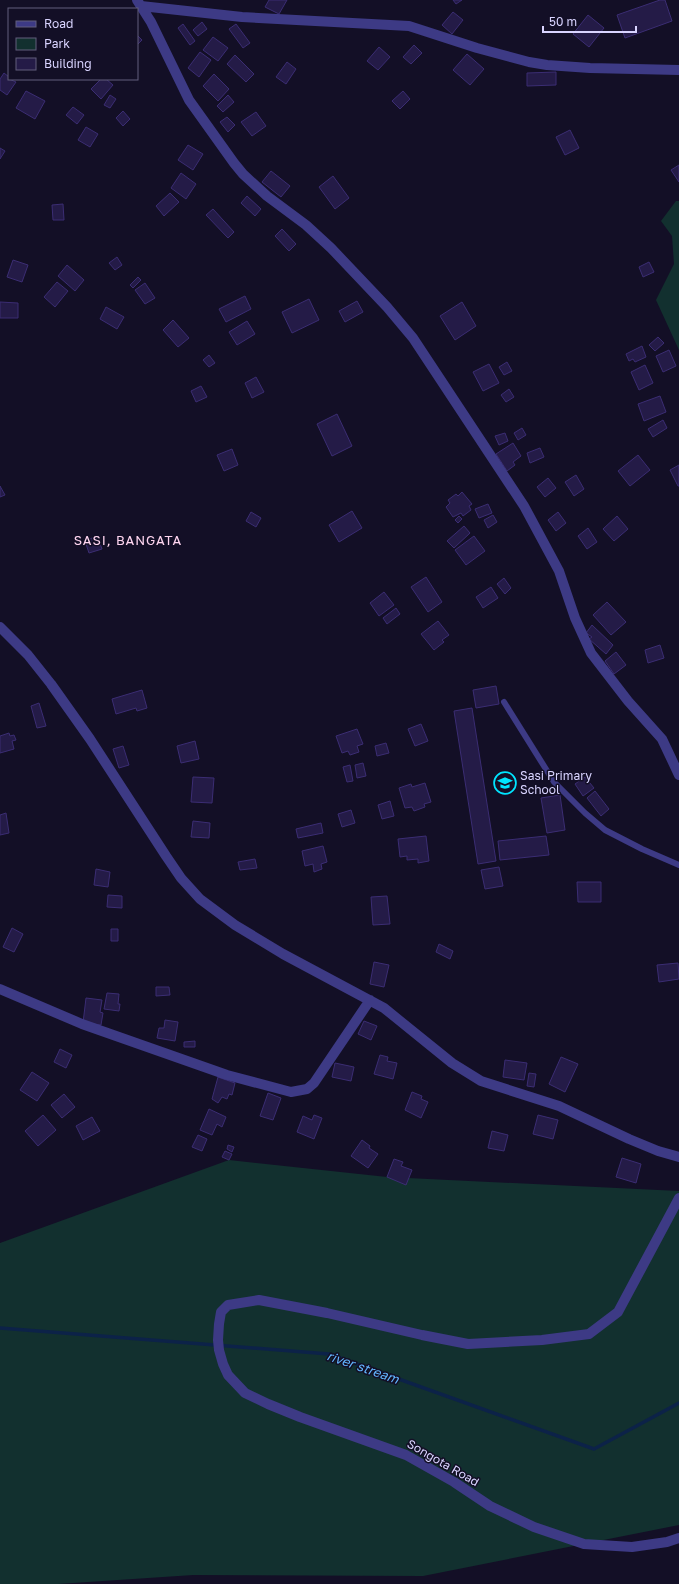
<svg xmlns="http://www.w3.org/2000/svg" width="679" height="1584" font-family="'Golos Text',sans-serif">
	<rect width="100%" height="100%" fill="#130f26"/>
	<path fill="#12302f" d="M676,201H679V350L656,300L674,264L672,236L661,221Z
		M229,1160L387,1177L679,1191V1525L423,1576L193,1575L58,1584H0V1243Z"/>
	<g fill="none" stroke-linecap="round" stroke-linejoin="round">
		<path stroke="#0c2248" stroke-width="3.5" d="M0,1328L329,1354L594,1449L679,1403"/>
	</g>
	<path fill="#241b47" stroke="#3b2d73" d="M269,0H287L279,14L265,7Z
		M453,0H462L456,4Z
		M660,0H665L672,21L625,38L617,15Z
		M453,12L463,20L452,34L442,25Z
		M588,15L604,28L589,47L573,34Z
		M202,22L207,29L198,36L193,30Z
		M183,24L195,41L190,45L178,28Z
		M236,24L250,43L243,48L229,29Z
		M137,35L142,40L137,45Z
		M213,37L228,48L218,61L203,50Z
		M414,45L422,53L411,64L403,57Z
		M379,47L390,57L378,70L367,61Z
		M200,52L211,60L199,77L188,68Z
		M467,54L484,69L470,85L453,70Z
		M235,55L254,74L246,82L227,64Z
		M287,62L296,69L286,84L276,77Z
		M556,72V85L527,86V73Z
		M4,73L9,77V79L16,82L7,95L0,90V79Z
		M214,74L229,89L218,101L203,86Z
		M101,79H106L113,85L101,99L91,89Z
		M26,91L45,101L35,119L16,108Z
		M403,91L410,99L400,109L392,101Z
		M110,95L116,99L110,108L104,105Z
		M228,95L234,102L223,112L217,106Z
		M73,107L84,115L77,124L66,115Z
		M123,111L130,119L123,126L116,118Z
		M256,112L266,126L252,136L241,122Z
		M227,117L235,125L228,132L220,122Z
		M86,127L98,134L90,147L78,140Z
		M570,130L579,148L565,155L556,137Z
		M188,145L203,154L193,170L178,160Z
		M0,148L5,151L0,159Z
		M679,165V182L671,170Z
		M271,171L290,186L281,197L262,182Z
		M181,173L196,184L186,199L171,188Z
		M333,176L349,198L335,209L319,187Z
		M170,193L179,202L164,216L156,206Z
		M247,196L261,209L255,216L241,203Z
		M63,204L64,220H53L52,205Z
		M213,209L234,232L228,238L206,215Z
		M282,229L296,244L289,251L275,236Z
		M117,257L122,265L115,270L109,263Z
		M13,260L28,265L22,282L7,277Z
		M649,262L654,272L643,277L639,267Z
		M67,265L84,280L75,291L58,276Z
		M138,277L141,280L133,288L130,285Z
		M57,282L68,291L55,307L44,297Z
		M145,283L155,298L145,304L135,290Z
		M245,296L251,309L226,322L219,309Z
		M309,299L319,320L292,333L282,312Z
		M357,301L363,312L345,322L339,311Z
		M0,302L18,303V318H0Z
		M462,302L476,326L455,340L440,316Z
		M106,307L124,317L117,329L100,319Z
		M173,320L189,338L178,347L163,330Z
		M247,321L255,334L237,345L229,332Z
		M658,337L664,343L655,351L649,345Z
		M642,346L646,357L635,362L633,359L629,361L626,354Z
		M669,350L676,366L663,372L656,356Z
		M209,355L215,363L209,367L203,360Z
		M507,362L512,371L504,375L499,367Z
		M489,364L499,383L483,391L473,372Z
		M645,365L653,383L639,390L631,372Z
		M256,377L264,392L252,398L245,383Z
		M201,386L207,397L196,402L191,391Z
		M509,389L514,397L506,402L501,395Z
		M660,396L666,412L644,421L638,404Z
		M337,414L352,446L332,456L317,424Z
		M663,420L667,428L653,437L648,429Z
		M522,428L526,435L518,440L514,433Z
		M505,433L508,441L499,445L495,436Z
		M513,443L521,456L513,462L515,465L507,471L496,454Z
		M540,448L544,457L530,463L527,453Z
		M232,449L238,465L224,471L217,455Z
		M638,455L650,470L630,486L618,471Z
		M679,465V486H678L670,470Z
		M576,475L584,489L574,496L565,482Z
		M548,478L556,488L545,497L537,487Z
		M0,486L5,495L0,497Z
		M462,492L472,504L469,506L471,510L463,516L461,513L453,517L446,507L450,503L448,500L456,494L458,496Z
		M488,504L492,513L479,518L475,509Z
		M352,511L362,528L339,542L329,525Z
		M251,512L261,518L256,527L246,521Z
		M558,512L566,523L556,531L548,520Z
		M493,515L497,522L488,528L484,520Z
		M459,516L462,519L458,523L455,520Z
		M617,516L628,529L614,541L603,529Z
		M464,526L470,533L454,548L447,541Z
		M588,528L597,542L587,549L578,536Z
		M97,536L102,549L89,553L85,541Z
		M474,536L485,551L466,565L455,550Z
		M426,577L442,602L428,612L411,587Z
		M504,578L511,588L505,594L497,584Z
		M491,587L498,598L483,608L476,597Z
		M384,592L394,605L379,616L370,603Z
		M607,602L626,622L611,635L593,615Z
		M396,608L400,614L387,624L383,618Z
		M438,621L449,635L442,640L444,642L434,650L421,634Z
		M592,625L613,645L606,654L589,639L592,637L586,633Z
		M660,645L664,658L648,663L645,650Z
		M616,652L626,665L614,674L605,661Z
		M496,686L499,704L476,708L473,690Z
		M142,690L147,708L137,711L136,708L116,714L112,699Z
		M39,703L46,726L37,728L31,706Z
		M472,708L496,861L478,864L454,711Z
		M421,724L428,741L415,746L408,729Z
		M357,729L363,744L357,746L359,752L350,755L348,751L342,753L336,736Z
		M9,733L10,736L14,735L16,740L12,741L14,749L0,753V736Z
		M195,741L199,759L181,763L177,746Z
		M386,743L389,753L377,756L375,746Z
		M123,746L129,765L119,768L113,749Z
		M363,763L366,776L357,778L355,765Z
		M350,765L353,781L347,782L343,767Z
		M193,777L214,778L212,803L191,802Z
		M585,777L594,788L583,796L575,784Z
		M425,783L431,802L424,804L425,807L414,811L412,807L405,808L399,788L411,784L412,787Z
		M595,791L609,809L601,816L587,798Z
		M560,795L565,830L547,833L541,798Z
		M390,801L394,816L382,819L378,805Z
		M351,810L355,823L342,827L338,814Z
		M6,813L9,833L0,835V815Z
		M193,821L210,823L209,838L191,837Z
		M321,823L323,833L298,838L296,829Z
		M426,836L429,861L418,863V859L407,860V856L400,857L398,839Z
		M546,836L549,855L500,860L498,841Z
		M323,846L327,862L321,864L322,869L314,872L313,864L305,866L302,851Z
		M255,859L257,868L240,870L238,862Z
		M499,867L503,886L485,889L481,870Z
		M96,869L110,872L108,887L94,885Z
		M577,882H601V902H578Z
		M108,895L122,896V908L107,907Z
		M387,896L390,924L373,925L371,897Z
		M12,928L23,934L14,952L3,947Z
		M111,929H118V941H111Z
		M439,944L453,951L450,959L436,952Z
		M374,962L389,965L384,987L370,984Z
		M678,963L679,979L659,982L657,965Z
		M156,987H169L170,995L156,996Z
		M107,993L119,994L118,1004H120L119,1011L104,1009Z
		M86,998L102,1000L100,1012L103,1013L101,1025L83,1023Z
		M165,1020L178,1022L175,1041L157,1038L159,1028H164Z
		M364,1021L377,1026L371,1040L358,1034Z
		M195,1041V1047H184V1042Z
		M60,1049L72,1055L66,1068L54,1062Z
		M380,1055L388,1057L387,1061L397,1063L393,1079L374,1074Z
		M561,1057L578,1064L565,1092L549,1084Z
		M505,1060L527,1063L524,1080L503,1077Z
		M335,1063L354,1067L351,1081L332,1077Z
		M32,1072L49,1083L37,1101L20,1090Z
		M529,1073L536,1074L534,1087L527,1086Z
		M218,1077L235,1083L232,1095L229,1094L227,1099L222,1097L218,1103L212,1099Z
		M412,1092L422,1096L421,1099L428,1102L421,1118L405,1110Z
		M268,1093L281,1098L273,1120L260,1116Z
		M64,1094L75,1107L62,1118L51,1105Z
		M209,1109L226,1117L222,1127L217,1124L212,1135L200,1130Z
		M43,1115L56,1130L38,1146L25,1131Z
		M314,1115L322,1118L314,1139L297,1132L303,1116L312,1120Z
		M538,1115L558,1120L553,1139L533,1134Z
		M92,1117L100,1131L83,1140L76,1126Z
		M492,1131L508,1135L504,1151L488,1148Z
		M198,1135L207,1139L202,1151L192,1147Z
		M362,1140L370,1146L369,1148L378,1154L368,1168L351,1156Z
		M228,1145L234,1147L232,1152L227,1149Z
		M225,1151L232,1154L229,1160L222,1157Z
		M622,1158L641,1164L636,1183L616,1177Z
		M394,1159L403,1162L401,1166L412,1170L406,1185L387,1177Z"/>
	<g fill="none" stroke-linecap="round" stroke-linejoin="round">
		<path stroke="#3d3a85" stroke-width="6" d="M504,702L554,782L585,813L605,830L642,849L679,865"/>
		<path stroke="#3d3a85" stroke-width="10" d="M137,0L151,22L189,100L234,163L243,174L267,196L306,225L331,248L387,307L413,338L524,506L559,571L575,618L591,653L628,701L662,739L679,775
			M141,6L242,17L409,26L477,48L529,62L547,65L590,68L679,70
			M0,627L28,655L51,684L90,739L166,856L181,878L200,899L235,925L283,954L384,1008L452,1063L481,1081L559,1106L629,1139L658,1151L679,1157
			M0,989L82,1024L227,1075L291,1092L307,1089L314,1083L370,1000
			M679,1198L618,1312L589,1334L542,1340L468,1344L422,1335L327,1313L259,1300L228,1305L221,1312L219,1324L218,1340L219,1350L223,1364L228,1375L245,1393L268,1404L300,1417L406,1455L454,1482L490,1506L534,1527L584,1544L632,1547L667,1542L679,1538"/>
	</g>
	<defs>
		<g id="school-ring" transform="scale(1.15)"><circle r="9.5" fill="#130f26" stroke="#00e5ff" stroke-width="1.5"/><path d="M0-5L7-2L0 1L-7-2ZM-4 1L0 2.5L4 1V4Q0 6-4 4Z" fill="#00e5ff"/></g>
	</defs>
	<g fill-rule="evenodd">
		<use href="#school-ring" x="505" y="783"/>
	</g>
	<g text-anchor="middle" stroke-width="3" stroke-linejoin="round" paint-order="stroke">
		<g font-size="12" fill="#d9d4ff" stroke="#130f26" text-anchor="start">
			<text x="520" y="780">Sasi Primary<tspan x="520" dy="14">School</tspan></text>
		</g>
		<g font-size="12" fill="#d9d4ff" stroke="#130f26">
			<text transform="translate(443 1463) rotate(30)" y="4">Songota Road</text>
		</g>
		<g font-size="13" letter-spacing="1" fill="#ffd6f0" stroke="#130f26">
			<text x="128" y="545">SASI, BANGATA</text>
		</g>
		<g font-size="13" font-style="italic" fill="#62b6ff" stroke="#130f26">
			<text transform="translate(363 1367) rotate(19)" y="5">river stream</text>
		</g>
	</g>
	<rect x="8" y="8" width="130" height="72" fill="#130f26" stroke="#625e7d"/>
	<rect x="16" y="21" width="20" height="6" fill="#3d3a85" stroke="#625e7d"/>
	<text x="44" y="28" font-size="12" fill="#d9d4ff">Road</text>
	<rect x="16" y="38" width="20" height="12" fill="#12302f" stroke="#625e7d"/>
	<text x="44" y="48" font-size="12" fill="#d9d4ff">Park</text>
	<rect x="16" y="58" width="20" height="12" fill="#241b47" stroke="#625e7d"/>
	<text x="44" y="68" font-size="12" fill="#d9d4ff">Building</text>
	<path d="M543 26v6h93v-6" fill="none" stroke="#d9d4ff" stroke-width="2"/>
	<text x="549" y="26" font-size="12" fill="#d9d4ff" stroke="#130f26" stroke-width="3" paint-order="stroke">50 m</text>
</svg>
